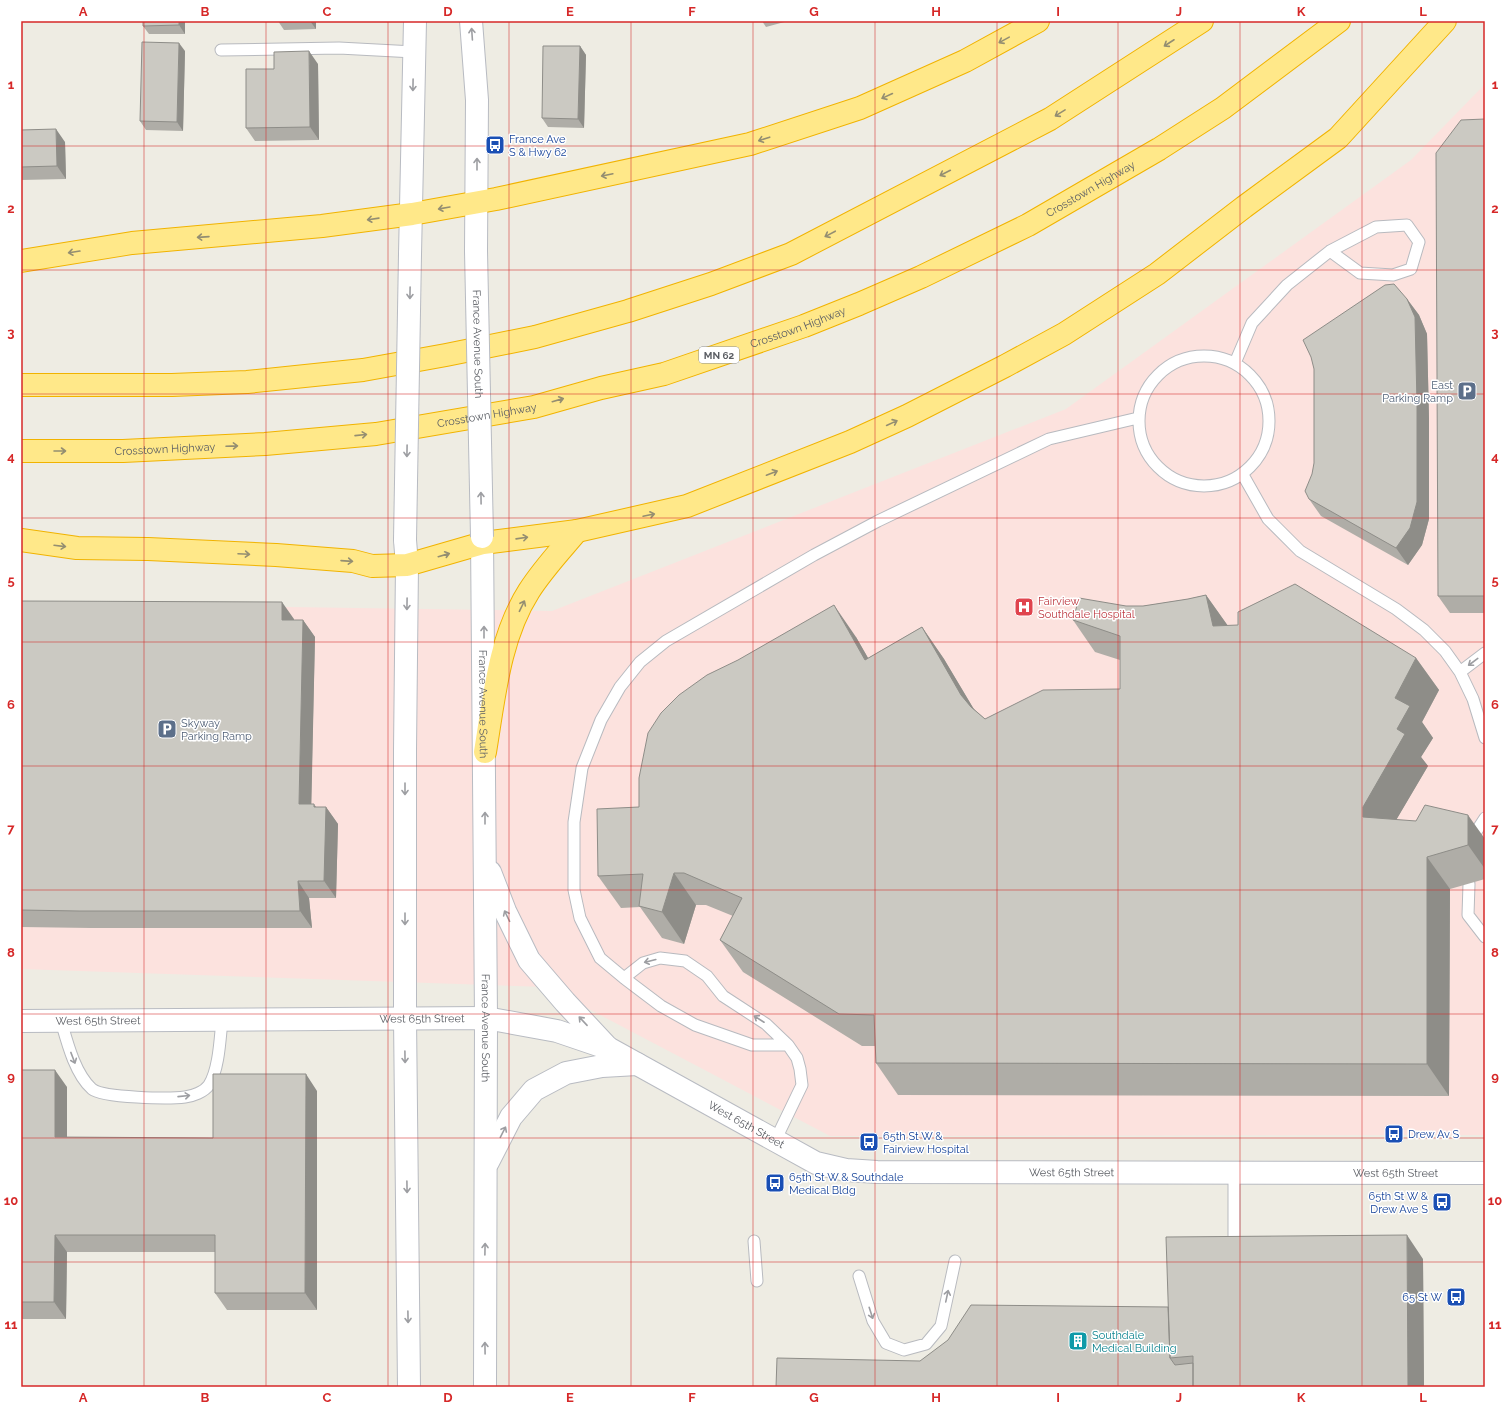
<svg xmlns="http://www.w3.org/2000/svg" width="1506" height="1408" font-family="Raleway,sans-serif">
	<rect width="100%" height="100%" fill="#eeece3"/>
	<path fill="#fce2de" d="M1485,84V1135L830,1136L547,987L21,969V603L552,611L1066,409L1411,160Z"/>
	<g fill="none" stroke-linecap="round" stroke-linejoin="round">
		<g stroke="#b8babf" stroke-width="13">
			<path id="lane" d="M221,50L339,48L414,52
				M1139 421a65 65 0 1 1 130 0a65 65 0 1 1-130 0Z
				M1235,363L1252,323L1287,285L1330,251L1376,227L1407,225L1419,242L1411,269L1393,275L1360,273L1330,251
				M1243,475L1268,519L1300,551L1396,609L1424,630L1445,651L1460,672L1473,699L1485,738
				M1460,672L1485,653
				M1470,841L1485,818
				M1469,884L1468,915L1485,937
				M624,978L643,963L660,958L685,961L707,976L723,996L766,1024L788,1045
				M61,1021C67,1042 75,1074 92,1089C103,1098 170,1099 185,1097C193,1096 204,1092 209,1085C219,1069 220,1039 222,1020
				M775,1141L802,1085L800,1069L797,1058L788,1045H752L695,1025L661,1006L624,978L600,958L580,918L574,890V822L582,768L601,720L620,687L640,662L666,641L814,555L878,521L1049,439L1138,418
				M754,1241L757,1281
				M1234,1241V1173
				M859,1276L873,1321L886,1343L904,1350L926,1344L941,1326L955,1261"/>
		</g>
		<g stroke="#b8bbc2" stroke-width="24">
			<g id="secondary">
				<path d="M471,21L477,100L476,251"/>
				<path d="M410,254L415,21"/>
				<path id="s1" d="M482,537L486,1018L485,1387"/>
				<path d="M405,540L407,565L405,750V1018L409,1387"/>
				<path d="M490,872L505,911L529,960L565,1002L607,1047"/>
				<path id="s2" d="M21,1021L486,1018L557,1031L610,1049L816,1163L846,1170L877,1172L1485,1173"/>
				<path d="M488,1162L511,1117L534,1090L566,1073L602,1066L637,1064"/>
			</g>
		</g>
		<g stroke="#f1b300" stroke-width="24">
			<g id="highway">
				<path d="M21,261L132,243L322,226L412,214L496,199L750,144L860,108L965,61L1038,21"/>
				<path d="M21,385H172L247,382L363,370L446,355L535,337L628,311L711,284L791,254L1050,119L1202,21"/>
				<path id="s3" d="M21,451H123L265,444L376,434L534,407L601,388L664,374L804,326L859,304L921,277L1028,225L1159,149L1223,108L1339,21"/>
				<path d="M21,540L77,548L148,549L276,555L353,561L372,566L407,565L483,543L577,531L687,506L850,442L907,416L1005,366L1064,334L1157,274L1244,207L1338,138L1445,21"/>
				<path d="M485,752C494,698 499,638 529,591C543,569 561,550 577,531"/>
			</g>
		</g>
		<use href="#lane" stroke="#fff" stroke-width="11"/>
		<use href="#secondary" stroke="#fff" stroke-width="22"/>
		<use href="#highway" stroke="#ffe889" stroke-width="22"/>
		<g stroke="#b8bbc2" stroke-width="24" stroke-linecap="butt">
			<g id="secondary-bridge">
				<path id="s4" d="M476,251L482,537"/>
				<path d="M405,540L410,254"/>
			</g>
		</g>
		<use href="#secondary-bridge" stroke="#fff" stroke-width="22"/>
	</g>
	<path fill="#afada7" d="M143,21H185V34H149L143,26Z
		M278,21H316V29L284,30Z
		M762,21H788L766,27Z
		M580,46L586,55L584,128L548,127L542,118Z
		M185,51L183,131L146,130L140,121Z
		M318,64L319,140L255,141L246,128L274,69Z
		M1485,119V613H1450L1438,596Z
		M21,130L65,142L66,179L21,180Z
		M1407,299L1419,315L1427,334L1429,419V519L1422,545L1408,565L1321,516L1309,499Z
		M1206,595L1228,626L1416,658L1439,690L1422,722L1433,738L1421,757L1428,766L1396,820L1485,839V879L1450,889L1449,1096L898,1095L876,1063L875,1046H862L743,972L720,940L733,916L706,905H696L684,944L662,938L640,907L621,908L598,876L639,807L856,637L868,658L922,627L944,659L973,708L985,719L1120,689V660L1095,652L1073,620L1126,606H1143L1188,599Z
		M21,601L294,619V620H303L315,637L311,804L316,807H326L338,824L336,898H309L312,928H91L21,927Z
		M21,1070L67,1087V1137L213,1138L317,1091V1310H227L215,1293V1252H67L66,1319H21Z
		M1423,1259L1424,1387L920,1361L1168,1307Z"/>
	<path fill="#8e8d88" d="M179,21H185V34L179,25Z
		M310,21H316V29Z
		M179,43L185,51L183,131L177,122Z
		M580,46L586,55L584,128L578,119Z
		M309,51L318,64L319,140L310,127Z
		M56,129L65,142L66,179L57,166Z
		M1407,299L1419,315L1427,334L1429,419V519L1422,545L1408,565L1396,548Z
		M1206,595L1228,626H1213Z
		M282,602L294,619V637L282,620Z
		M834,605L856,637L887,691L865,660Z
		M303,620L315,637L311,821L299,804Z
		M922,627L944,659L984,726L961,695Z
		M1416,658L1439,690L1422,722L1433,738L1421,757L1428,766L1385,839L1363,817V807L1397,729L1395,698Z
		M314,804L325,821L326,807L338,824L336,898L324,881Z
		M1468,815L1485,839V869L1468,845Z
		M1427,857L1450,889L1449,1096L1427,1064Z
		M674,873L696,905L684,944L662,912Z
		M298,881L309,898L312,928L300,911Z
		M55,1070L67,1087V1154L55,1137Z
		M306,1074L317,1091V1310L305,1293Z
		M55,1235L67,1252L66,1319L54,1302Z
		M1407,1235L1423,1259L1424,1387H1408Z"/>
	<path fill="#cbc9c2" stroke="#8e8d88" d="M143,21H179V25L143,26Z
		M142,42L179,43L177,122L140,121Z
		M543,46H580L578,119L542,118Z
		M309,51L310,127L246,128V69H274V52Z
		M1485,119V596H1438L1436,153L1461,120Z
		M56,129L57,166L21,167V130Z
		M1394,284L1407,299L1415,317L1417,403V502L1410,528L1396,548L1309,499L1305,491L1312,474L1314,463V369L1311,357L1303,340L1385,285Z
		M1295,584L1416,658L1395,698L1410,706L1397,729L1405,734L1363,807V817L1416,821L1425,805L1468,815V845L1427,857V1064L876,1063L874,1015L839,1014L720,940L742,898L684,873H674L662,912L639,906L643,874L598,876L597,809L639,807V778L648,733L661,713L679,695L707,675L738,660L834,605L865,660L922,627L961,695L971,707L985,719L1043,690L1120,689V636L1073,620L1079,598L1126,606H1143L1188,599L1206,595L1213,626L1238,625V612Z
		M21,601L282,602V620H303L299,804H314V807H326L324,881H298L300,911H79L21,910Z
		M21,1070H55V1137L213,1138V1074H306L305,1293H215V1235H55L54,1302H21Z
		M1407,1235L1408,1387H1193V1356L1170,1358L1166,1237Z
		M971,1305L1168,1307L1170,1358L1175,1365L1193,1363V1387H776L777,1358L920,1361L948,1340Z"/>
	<defs><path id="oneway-shaft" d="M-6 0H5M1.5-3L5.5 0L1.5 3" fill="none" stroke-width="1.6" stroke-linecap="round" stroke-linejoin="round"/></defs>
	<g stroke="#9d9ea2">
		<use href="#oneway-shaft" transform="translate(472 34) rotate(-94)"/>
		<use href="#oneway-shaft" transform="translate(413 85) rotate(91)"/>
		<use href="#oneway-shaft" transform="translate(477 164) rotate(-90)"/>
		<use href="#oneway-shaft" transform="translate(410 293) rotate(91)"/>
		<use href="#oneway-shaft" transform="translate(407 451) rotate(91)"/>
		<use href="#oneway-shaft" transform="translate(481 498) rotate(-91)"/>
		<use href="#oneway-shaft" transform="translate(407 604) rotate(91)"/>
		<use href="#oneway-shaft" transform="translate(484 632) rotate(-90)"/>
		<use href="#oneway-shaft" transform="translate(1473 662) rotate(143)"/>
		<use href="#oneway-shaft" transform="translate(405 789) rotate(90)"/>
		<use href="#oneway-shaft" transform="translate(485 818) rotate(-90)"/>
		<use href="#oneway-shaft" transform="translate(507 916) rotate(-116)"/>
		<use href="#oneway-shaft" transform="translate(405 919) rotate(90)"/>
		<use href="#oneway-shaft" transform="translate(650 961) rotate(166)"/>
		<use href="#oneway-shaft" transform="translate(759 1019) rotate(-147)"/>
		<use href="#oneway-shaft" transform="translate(583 1021) rotate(-133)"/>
		<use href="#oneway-shaft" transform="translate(405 1057) rotate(89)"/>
		<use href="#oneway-shaft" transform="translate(73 1058) rotate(69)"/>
		<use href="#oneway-shaft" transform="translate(184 1096) rotate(-6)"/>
		<use href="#oneway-shaft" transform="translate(503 1132) rotate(-63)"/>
		<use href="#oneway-shaft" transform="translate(407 1187) rotate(89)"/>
		<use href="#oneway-shaft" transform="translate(485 1249) rotate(-89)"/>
		<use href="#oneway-shaft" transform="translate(947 1296) rotate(-78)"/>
		<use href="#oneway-shaft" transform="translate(871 1313) rotate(72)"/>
		<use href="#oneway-shaft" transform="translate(408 1317) rotate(89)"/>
		<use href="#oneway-shaft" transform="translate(485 1348) rotate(-91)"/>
	</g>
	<g stroke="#948e71">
		<use href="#oneway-shaft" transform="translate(1004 40) rotate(151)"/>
		<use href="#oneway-shaft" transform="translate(1169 43) rotate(147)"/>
		<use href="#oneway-shaft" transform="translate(887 96) rotate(155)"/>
		<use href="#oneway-shaft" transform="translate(1060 113) rotate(148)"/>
		<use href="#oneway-shaft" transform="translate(764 139) rotate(162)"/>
		<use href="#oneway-shaft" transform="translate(945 173) rotate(153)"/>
		<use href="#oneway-shaft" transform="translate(607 175) rotate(168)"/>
		<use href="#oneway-shaft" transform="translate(444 208) rotate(170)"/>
		<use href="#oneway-shaft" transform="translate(373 219) rotate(172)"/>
		<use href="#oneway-shaft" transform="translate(830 234) rotate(152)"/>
		<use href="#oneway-shaft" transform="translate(203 237) rotate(176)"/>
		<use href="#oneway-shaft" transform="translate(74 252) rotate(171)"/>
		<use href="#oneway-shaft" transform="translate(558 400) rotate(-16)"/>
		<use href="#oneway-shaft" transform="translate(892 423) rotate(-25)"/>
		<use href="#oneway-shaft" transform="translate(361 435) rotate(-6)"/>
		<use href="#oneway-shaft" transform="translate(232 446) rotate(-2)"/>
		<use href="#oneway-shaft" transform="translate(60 451)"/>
		<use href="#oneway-shaft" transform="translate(772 473) rotate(-21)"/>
		<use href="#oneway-shaft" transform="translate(649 515) rotate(-12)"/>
		<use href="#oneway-shaft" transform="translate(522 538) rotate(-8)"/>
		<use href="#oneway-shaft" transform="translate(60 546) rotate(7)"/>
		<use href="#oneway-shaft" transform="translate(244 554) rotate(3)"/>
		<use href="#oneway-shaft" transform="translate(444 555) rotate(-16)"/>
		<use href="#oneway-shaft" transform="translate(347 561) rotate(4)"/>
		<use href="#oneway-shaft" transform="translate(522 606) rotate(-64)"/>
	</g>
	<path fill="none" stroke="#d62828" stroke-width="1" stroke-opacity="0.55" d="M144,21V1387M266,21V1387M388,21V1387M509,21V1387M631,21V1387M753,21V1387M875,21V1387M997,21V1387M1118,21V1387M1240,21V1387M1362,21V1387M21,146H1485M21,270H1485M21,394H1485M21,518H1485M21,642H1485M21,766H1485M21,890H1485M21,1014H1485M21,1138H1485M21,1262H1485"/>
	<defs>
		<g id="bus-square" transform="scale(1)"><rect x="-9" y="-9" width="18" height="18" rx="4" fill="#1a4fb4" stroke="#fff"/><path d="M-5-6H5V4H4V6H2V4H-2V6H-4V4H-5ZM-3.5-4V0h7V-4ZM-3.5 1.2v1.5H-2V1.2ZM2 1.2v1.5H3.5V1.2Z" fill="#fff"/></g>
		<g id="parking-square" transform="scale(1)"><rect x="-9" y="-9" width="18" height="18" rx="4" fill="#5c6f8a" stroke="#fff"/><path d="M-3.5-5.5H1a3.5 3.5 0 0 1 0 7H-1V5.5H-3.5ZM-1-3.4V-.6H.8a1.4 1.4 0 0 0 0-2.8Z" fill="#fff"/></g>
		<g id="hospital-square" transform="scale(1)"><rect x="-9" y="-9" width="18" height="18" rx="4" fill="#e0444e" stroke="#fff"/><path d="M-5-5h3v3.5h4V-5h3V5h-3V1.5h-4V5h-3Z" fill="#fff"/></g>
		<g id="building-square" transform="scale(1)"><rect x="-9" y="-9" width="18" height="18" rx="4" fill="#0f9aa8" stroke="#fff"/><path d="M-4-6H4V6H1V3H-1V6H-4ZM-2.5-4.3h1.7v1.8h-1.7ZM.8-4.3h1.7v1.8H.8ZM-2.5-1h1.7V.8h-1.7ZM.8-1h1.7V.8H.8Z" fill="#fff"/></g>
	</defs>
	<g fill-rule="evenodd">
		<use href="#bus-square" x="495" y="145"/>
		<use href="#parking-square" x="1467" y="391"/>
		<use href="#hospital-square" x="1024" y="607"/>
		<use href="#parking-square" x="167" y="729"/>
		<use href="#bus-square" x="1394" y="1134"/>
		<use href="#bus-square" x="869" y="1142"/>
		<use href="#bus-square" x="775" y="1183"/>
		<use href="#bus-square" x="1442" y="1202"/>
		<use href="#bus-square" x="1456" y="1297"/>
		<use href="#building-square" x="1078" y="1341"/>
	</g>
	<g text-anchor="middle" stroke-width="3" stroke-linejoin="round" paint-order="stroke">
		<rect fill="#fff" stroke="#8c8e92" stroke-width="1" x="699" y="347" width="40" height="16" rx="3"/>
		<g font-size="10" font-weight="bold" fill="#5b5e64">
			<text x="719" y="359">MN 62</text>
		</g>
		<g font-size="11" fill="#164399" stroke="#fff" text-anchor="start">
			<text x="509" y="143">France Ave<tspan x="509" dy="13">S &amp; Hwy 62</tspan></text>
			<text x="1408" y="1138">Drew Av S</text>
			<text x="883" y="1140">65th St W &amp;<tspan x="883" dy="13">Fairview Hospital</tspan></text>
			<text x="789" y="1181">65th St W &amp; Southdale<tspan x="789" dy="13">Medical Bldg</tspan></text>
			<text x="1428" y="1200" text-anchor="end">65th St W &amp;<tspan x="1428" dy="13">Drew Ave S</tspan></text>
			<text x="1442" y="1301" text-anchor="end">65 St W</text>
		</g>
		<g font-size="11" fill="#5b5e64" stroke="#fff">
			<text dy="4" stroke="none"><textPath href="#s3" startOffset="1116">Crosstown Highway</textPath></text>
			<text dy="4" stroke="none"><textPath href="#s3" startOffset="792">Crosstown Highway</textPath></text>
			<text dy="4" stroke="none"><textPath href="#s4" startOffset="93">France Avenue South</textPath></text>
			<text dy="4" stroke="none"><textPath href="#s3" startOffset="468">Crosstown Highway</textPath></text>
			<text dy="4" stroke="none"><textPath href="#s3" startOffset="144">Crosstown Highway</textPath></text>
			<text dy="4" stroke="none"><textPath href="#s1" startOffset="167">France Avenue South</textPath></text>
			<text dy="4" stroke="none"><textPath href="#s2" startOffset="401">West 65th Street</textPath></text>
			<text dy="4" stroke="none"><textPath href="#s2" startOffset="77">West 65th Street</textPath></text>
			<text dy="4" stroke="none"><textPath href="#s1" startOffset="491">France Avenue South</textPath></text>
			<text dy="4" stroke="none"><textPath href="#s2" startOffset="749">West 65th Street</textPath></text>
			<text dy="4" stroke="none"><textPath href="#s2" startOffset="1085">West 65th Street</textPath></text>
			<text dy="4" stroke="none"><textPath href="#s2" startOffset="1409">West 65th Street</textPath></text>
		</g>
		<g font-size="11" fill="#4e5e75" stroke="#fff" text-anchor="end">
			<text x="1453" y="389">East<tspan x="1453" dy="13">Parking Ramp</tspan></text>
			<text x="181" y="727" text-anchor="start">Skyway<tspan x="181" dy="13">Parking Ramp</tspan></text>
		</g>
		<g font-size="11" fill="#be3a42" stroke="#fff" text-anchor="start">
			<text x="1038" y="605">Fairview<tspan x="1038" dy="13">Southdale Hospital</tspan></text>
		</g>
		<g font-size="11" fill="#0d838f" stroke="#fff" text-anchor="start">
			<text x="1092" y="1339">Southdale<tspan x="1092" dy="13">Medical Building</tspan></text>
		</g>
	</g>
	<rect width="1506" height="1408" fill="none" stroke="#ffffff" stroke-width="44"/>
	<rect x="22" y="22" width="1462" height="1364" fill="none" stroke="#d62828" stroke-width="1.5"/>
	<g font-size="13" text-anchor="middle" font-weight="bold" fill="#d62828">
		<text x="83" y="16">A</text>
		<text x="205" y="16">B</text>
		<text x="327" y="16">C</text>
		<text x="448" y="16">D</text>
		<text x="570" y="16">E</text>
		<text x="692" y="16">F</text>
		<text x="814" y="16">G</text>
		<text x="936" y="16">H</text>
		<text x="1058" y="16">I</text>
		<text x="1179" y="16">J</text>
		<text x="1301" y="16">K</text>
		<text x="1423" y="16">L</text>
		<text x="11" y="89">1</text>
		<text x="1495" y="89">1</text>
		<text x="11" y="213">2</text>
		<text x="1495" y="213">2</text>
		<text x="11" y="337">3</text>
		<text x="1495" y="337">3</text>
		<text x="11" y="461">4</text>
		<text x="1495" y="461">4</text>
		<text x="11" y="585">5</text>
		<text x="1495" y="585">5</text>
		<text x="11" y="709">6</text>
		<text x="1495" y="709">6</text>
		<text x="11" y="833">7</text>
		<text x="1495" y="833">7</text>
		<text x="11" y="957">8</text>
		<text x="1495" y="957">8</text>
		<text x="11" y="1081">9</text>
		<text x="1495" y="1081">9</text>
		<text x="11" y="1205">10</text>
		<text x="1495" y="1205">10</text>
		<text x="11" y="1329">11</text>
		<text x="1495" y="1329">11</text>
		<text x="83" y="1402">A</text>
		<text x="205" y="1402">B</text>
		<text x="327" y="1402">C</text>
		<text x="448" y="1402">D</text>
		<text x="570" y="1402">E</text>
		<text x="692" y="1402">F</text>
		<text x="814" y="1402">G</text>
		<text x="936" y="1402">H</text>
		<text x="1058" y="1402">I</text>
		<text x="1179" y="1402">J</text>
		<text x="1301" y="1402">K</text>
		<text x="1423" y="1402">L</text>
	</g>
</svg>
